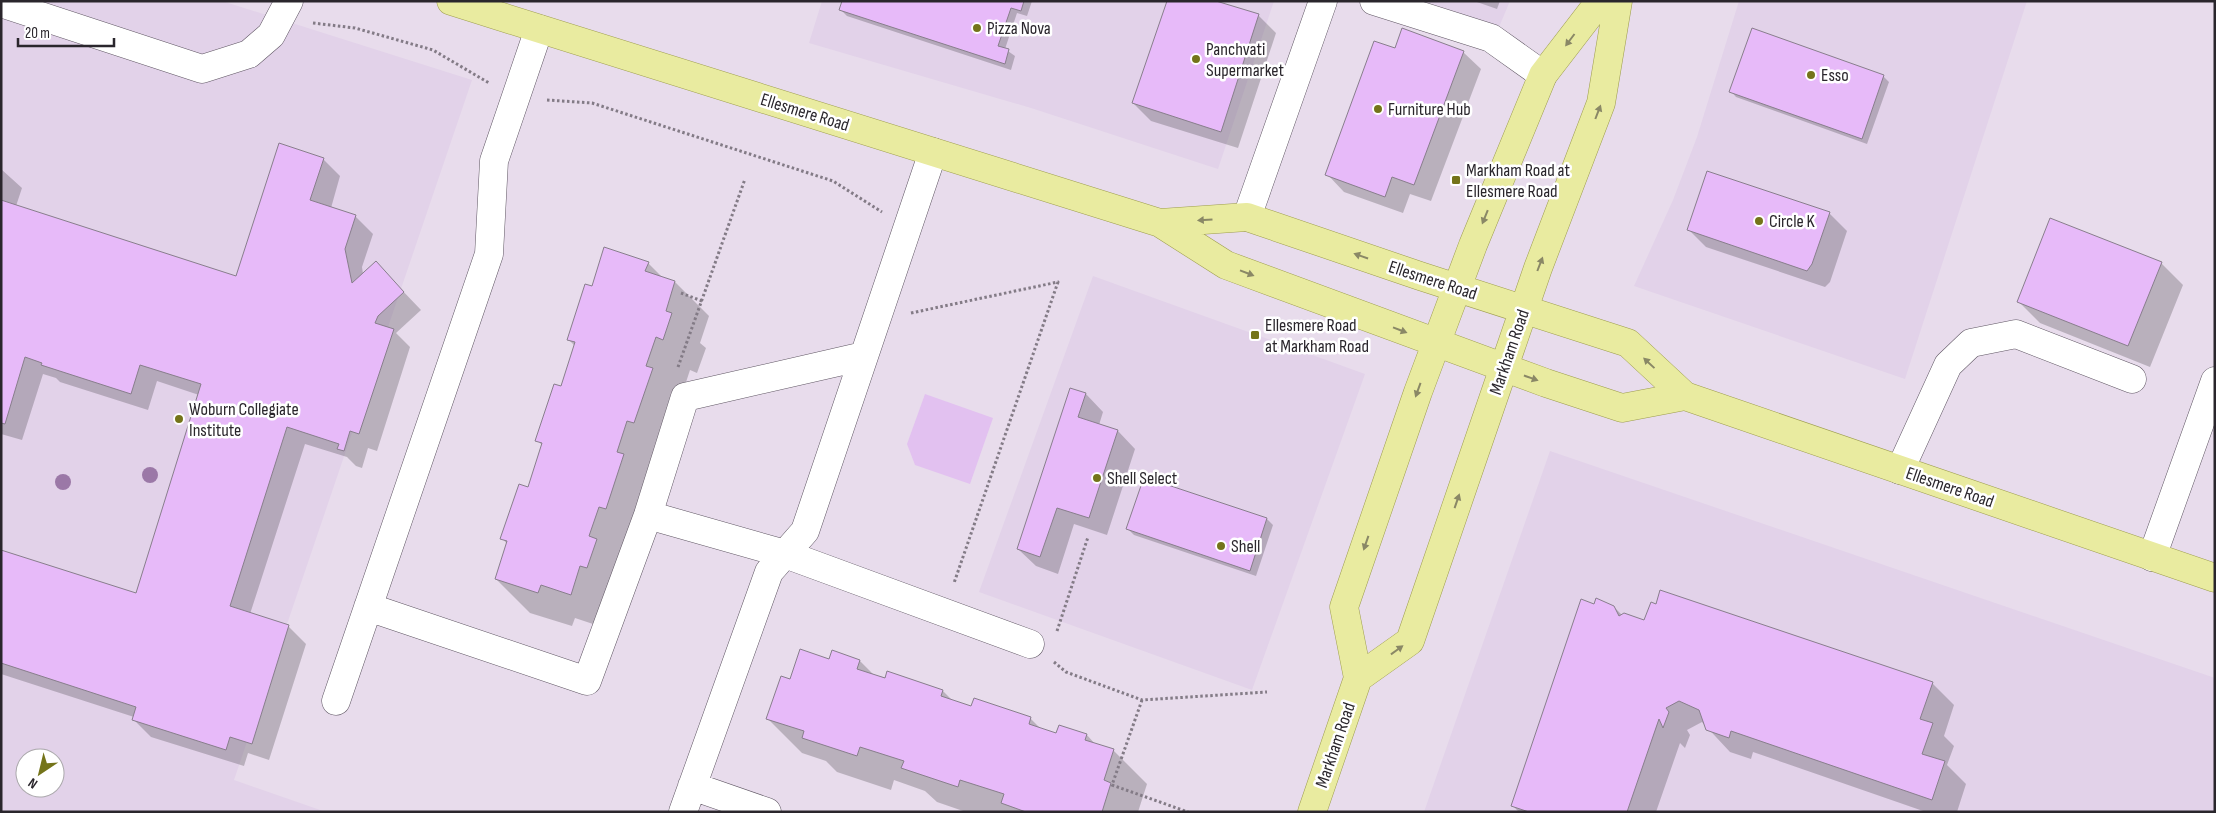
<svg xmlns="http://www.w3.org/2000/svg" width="2216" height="813" font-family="'Sofia Sans Condensed',sans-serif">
	<rect width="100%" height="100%" fill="#e8dcec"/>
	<path fill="#e2d2e9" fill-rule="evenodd" d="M1,1H222L472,80L234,780L326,812H1ZM25,758H55V788H25Z
		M822,1H1274L1218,169L1031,108L809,43Z
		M1424,1H1510L1499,27Z
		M1739,1H2027L1905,379L1634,286L1673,200L1697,137Z
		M1093,276L1365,374L1252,690L979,592Z
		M1550,451L2215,678V812H1424Z"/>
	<path fill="#e2c1f0" d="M925,394L993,418L970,484L915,465L907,444Z"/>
	<path fill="#0003" d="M844,1H1032L1027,16L1017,13L1005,49L1015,56L1011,70L847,16L841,10Z
		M1474,1H1500L1497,9Z
		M1258,15L1276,33L1238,148L1151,121L1133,103Z
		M1395,49L1463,52L1481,69L1431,201L1410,194L1403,213L1344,192L1327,174Z
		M1883,76L1889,82L1867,144L1736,97L1731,91Z
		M323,159L340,176L331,208L355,216L373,234L362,267L363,274L376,263L421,310L396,333L410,347L377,451L368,448L362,468L356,466L347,457L305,444L250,614L288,626L306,644L269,760L248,753L244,766L151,737L133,719L134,717L1,674V552L136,594L199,395L157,381L148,410L60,382L56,378L43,374L22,440L1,434V169L22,188L16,206L237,277Z
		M1829,213L1847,231L1830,282L1825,287L1706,247L1689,230Z
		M648,263L664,279L675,282L709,316L700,343L706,348L697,373L690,370L605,628L575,618L572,626L530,613L496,579L507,544L502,538L528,489L543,446L537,440L562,388L575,346L569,340L592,288Z
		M2161,263L2183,285L2150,367L2040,323L2018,301Z
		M1071,389L1086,394L1103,412L1099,425L1118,431L1135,449L1107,535L1074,524L1058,574L1036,566L1018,549Z
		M1145,478L1267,519L1273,525L1256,576L1134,535L1128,529Z
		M1595,606L1614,607L1623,616L1645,621L1932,683L1954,705L1944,736L1954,746L1947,765L1966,784L1957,812H1926L1753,752L1751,759L1730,752L1702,722L1687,730L1690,735L1685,748L1680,743L1656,812H1519L1513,806Z
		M830,660L860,661L874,675L943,691L953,701L972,707L1030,718L1041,729L1057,735L1060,727L1087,735L1095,744L1113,750L1147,784L1138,812H966L937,802L925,791L894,780L891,790L837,772L826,761L802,753L768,719L790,681Z"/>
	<path fill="#e7baf9" stroke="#887e8c" d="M842,1H1024L1021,11L1011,8L998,46L1009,49L1005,64L839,10Z
		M1167,1H1216L1259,14L1221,132L1132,103Z
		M1402,28L1464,51L1414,185L1392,177L1385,197L1325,175L1374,41L1395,48Z
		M1752,28L1884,75L1862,139L1729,92Z
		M279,143L324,158L310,200L356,215L345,249L352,283L376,261L404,292L378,316L375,323L394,329L359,434L350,431L344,451L337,449L339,444L287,427L230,606L289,625L252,744L230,737L226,750L132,720L136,707L1,663V550L136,593L201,384L140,365L131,394L41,365L42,363L25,357L5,424L1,423V200L236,276Z
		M1707,171L1830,212L1812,264L1807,271L1687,230Z
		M2050,218L2162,262L2128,346L2017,302Z
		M604,247L649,262L645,271L675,281L666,311L672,313L663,340L656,337L646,366L653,368L634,423L627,421L617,452L624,454L606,509L599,507L589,536L597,539L587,568L580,566L571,595L541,585L538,593L495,579L507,541L500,539L519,484L528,487L542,443L535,441L554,384L561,386L575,342L567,340L585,284L592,286Z
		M1070,388L1086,393L1078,417L1118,430L1089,518L1057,508L1040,557L1017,549Z
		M1144,477L1267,518L1250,571L1126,529Z
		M1660,590L1933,682L1920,719L1933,723L1922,754L1945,761L1932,800L1731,731L1729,738L1706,730L1699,710L1679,701L1666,708L1669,712L1663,728L1659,719L1627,812H1529L1511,806L1581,599L1594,604L1596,598L1614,606L1619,616L1624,613L1644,620L1651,602L1656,604Z
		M800,649L829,659L832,650L860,660L857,669L885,678L887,671L943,690L941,696L971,706L974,698L1031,717L1029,724L1056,733L1059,725L1087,734L1085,740L1114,749L1104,780L1111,783L1102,812H1026L1001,803L1004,794L960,780L958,787L901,768L904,761L860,747L857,756L802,738L804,731L766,719L781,676L790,679Z"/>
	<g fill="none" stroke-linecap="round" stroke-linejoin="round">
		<g stroke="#5f5663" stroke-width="29">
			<path id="minor" d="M1374,1L1491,38L1543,75
				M1,3L202,69L249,54L271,35L289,1
				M1247,217L1323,1
				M1900,470L1948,365L1971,343L2016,334L2132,379
				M648,515L785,554L1030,644
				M2152,557L2215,381
				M368,607L587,681L648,515L685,397L864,356
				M336,701L489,254L494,161L539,29
				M692,786L767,812
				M683,812L769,572L805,531L933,152"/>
		</g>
		<g stroke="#9d9d4e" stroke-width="29">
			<path id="major" d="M451,1L1160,223L1226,265L1546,383L1622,408L1685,396
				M1160,223L1247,217L1420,276L1628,343L1685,396L2215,578
				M1358,678L1410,641L1538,268L1601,103L1618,1
				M1312,812L1358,678L1344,607L1418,392L1473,245L1543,75L1600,1"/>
		</g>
		<path stroke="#837b86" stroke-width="3" stroke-dasharray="2.5 2.5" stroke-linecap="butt" d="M313,23L355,28L433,50L489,83
			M547,100L592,103L833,181L882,212
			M681,293L702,301
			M911,313L1058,282L954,583
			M678,367L745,179
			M1057,631L1088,537
			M1054,662L1066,672L1142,700L1267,692
			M1142,700L1112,785L1188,812"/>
		<use href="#minor" stroke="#fff" stroke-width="28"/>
		<use href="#major" stroke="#e9eba0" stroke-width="28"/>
	</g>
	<g fill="#9b78a7">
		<circle cx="150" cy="475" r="8"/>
		<circle cx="63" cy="482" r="8"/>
	</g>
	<defs><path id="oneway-solid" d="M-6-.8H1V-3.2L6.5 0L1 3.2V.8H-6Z" transform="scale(1.25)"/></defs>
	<g fill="#8a8866">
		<use href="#oneway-solid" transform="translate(1570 40) rotate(127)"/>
		<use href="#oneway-solid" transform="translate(1598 112) rotate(-69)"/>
		<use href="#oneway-solid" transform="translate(1485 217) rotate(112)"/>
		<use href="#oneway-solid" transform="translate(1205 220) rotate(176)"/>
		<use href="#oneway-solid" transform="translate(1361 256) rotate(-161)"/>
		<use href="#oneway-solid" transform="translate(1540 264) rotate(-69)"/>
		<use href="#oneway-solid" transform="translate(1247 273) rotate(21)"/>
		<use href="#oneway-solid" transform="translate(1400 330) rotate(21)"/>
		<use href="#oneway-solid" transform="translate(1649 363) rotate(-137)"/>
		<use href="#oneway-solid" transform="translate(1531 378) rotate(19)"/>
		<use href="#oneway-solid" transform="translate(1418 390) rotate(110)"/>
		<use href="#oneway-solid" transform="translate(1457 501) rotate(-71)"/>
		<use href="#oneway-solid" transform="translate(1366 543) rotate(109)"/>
		<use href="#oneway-solid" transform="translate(1397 650) rotate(-36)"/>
	</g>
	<g fill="#74741a" stroke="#fff" stroke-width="2">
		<circle cx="977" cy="28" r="5"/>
		<circle cx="1196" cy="59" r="5"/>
		<circle cx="1811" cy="75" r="5"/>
		<circle cx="1378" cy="109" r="5"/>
		<rect x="1451" y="175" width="10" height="10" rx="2.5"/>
		<circle cx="1759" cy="221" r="5"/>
		<rect x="1250" y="330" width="10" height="10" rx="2.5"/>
		<circle cx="179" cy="419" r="5"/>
		<circle cx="1097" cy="478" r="5"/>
		<circle cx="1221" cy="546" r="5"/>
	</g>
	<g text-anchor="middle" stroke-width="5" stroke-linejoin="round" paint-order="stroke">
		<g font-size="18" fill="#2a262c" stroke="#fff" text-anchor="start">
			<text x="987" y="34">Pizza Nova</text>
			<text x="1206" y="55">Panchvati<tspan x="1206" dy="21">Supermarket</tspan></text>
			<text x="1821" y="81">Esso</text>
			<text x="1388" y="115">Furniture Hub</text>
			<text x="1466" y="176">Markham Road at<tspan x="1466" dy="21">Ellesmere Road</tspan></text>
			<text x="1769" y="227">Circle K</text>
			<text x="1265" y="331">Ellesmere Road<tspan x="1265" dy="21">at Markham Road</tspan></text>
			<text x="189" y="415">Woburn Collegiate<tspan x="189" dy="21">Institute</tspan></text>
			<text x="1107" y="484">Shell Select</text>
			<text x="1231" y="552">Shell</text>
		</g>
		<g font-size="18" fill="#2a262c" stroke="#fff">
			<text transform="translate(805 112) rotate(17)" y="6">Ellesmere Road</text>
			<text transform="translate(1433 280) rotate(18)" y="6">Ellesmere Road</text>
			<text transform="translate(1509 352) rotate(-71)" y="6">Markham Road</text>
			<text transform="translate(1950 487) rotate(19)" y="6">Ellesmere Road</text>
			<text transform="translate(1335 745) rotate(-71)" y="6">Markham Road</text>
		</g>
	</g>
	<rect width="2216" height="813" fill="none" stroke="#2a262c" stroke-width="5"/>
	<g transform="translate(40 773) rotate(215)"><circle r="24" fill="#ffffff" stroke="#aaa8ab"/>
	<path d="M0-4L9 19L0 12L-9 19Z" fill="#74741a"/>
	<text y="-8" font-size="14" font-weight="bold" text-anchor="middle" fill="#2a262c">N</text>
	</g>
	<path d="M18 38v8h96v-8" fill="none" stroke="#2a262c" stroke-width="2.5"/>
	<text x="25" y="38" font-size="15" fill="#2a262c" stroke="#ffffff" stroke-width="4" paint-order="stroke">20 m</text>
</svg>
